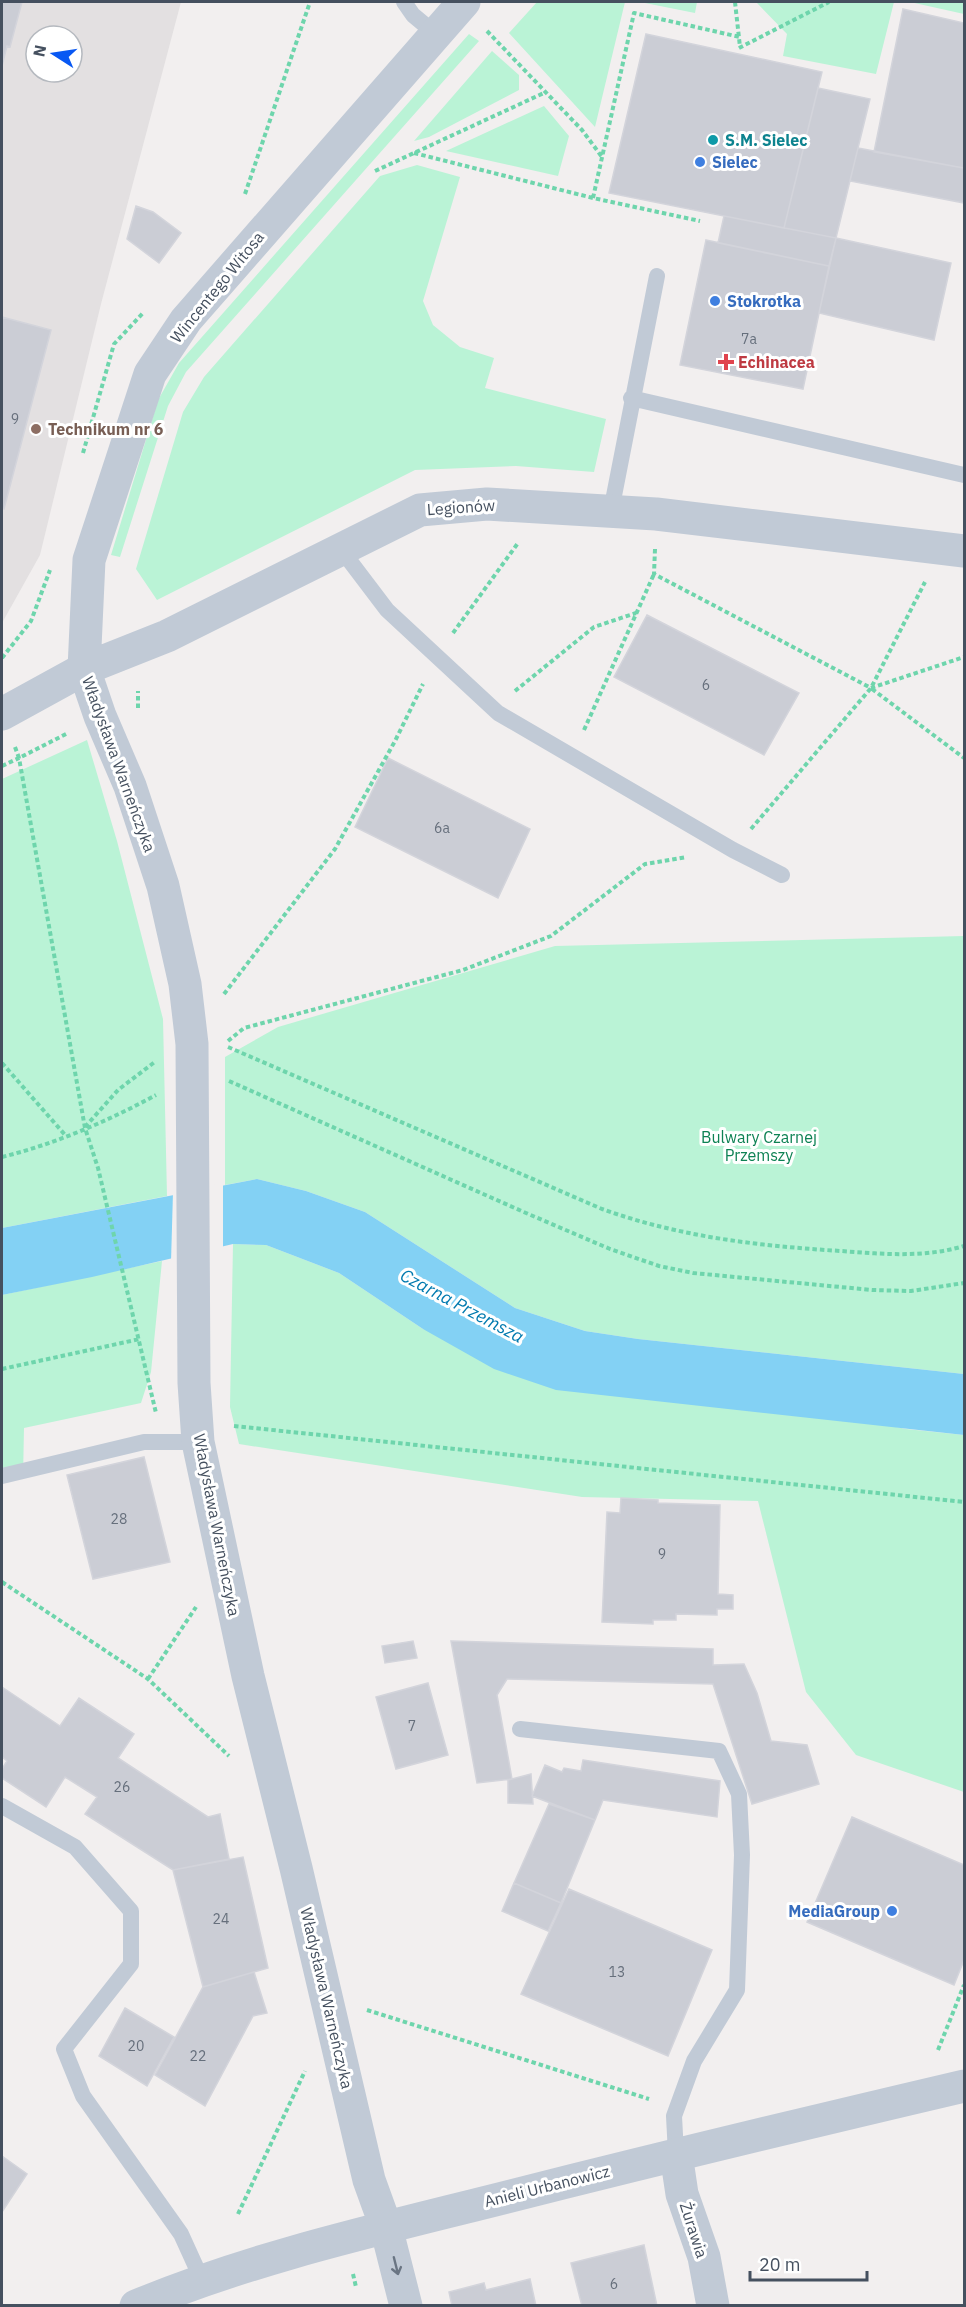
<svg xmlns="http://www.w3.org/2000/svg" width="966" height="2307" font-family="'IBM Plex Sans',sans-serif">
	<rect width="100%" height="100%" fill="#f2efef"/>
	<path fill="#e3e0e1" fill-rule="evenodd" d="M2,2H181L101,304L40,555L2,623ZM36,36H72V72H36Z"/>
	<path fill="#baf3d6" d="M537,2H625L595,127L509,33Z
		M640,2H697L695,13Z
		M756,2H894L876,74L783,56L787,34Z
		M910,2H964V14Z
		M469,34L479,41L186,372L168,406L120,557L111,555L158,400L179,363Z
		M492,51L519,75V90L429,137L414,141Z
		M544,106L569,136L558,176L446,151Z
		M417,165L460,177L423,301L433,325L460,347L494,358L485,388L606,419L594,472L516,466L415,470L157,600L136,569L183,412L204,377L380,176Z
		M87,740L117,841L163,1019L167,1196L2,1228V779Z
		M964,936V1374L638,1339L585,1331L515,1308L365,1212L306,1191L257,1179L225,1185V1057L278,1027L555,946Z
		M233,1244L266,1245L339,1273L423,1329L906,1429L964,1435V1792L856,1755L806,1692L758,1501L582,1497L239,1444L230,1407Z
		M162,1261L151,1372L141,1403L24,1428L23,1478L2,1482V1295Z"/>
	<path fill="#83d1f4" d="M257,1179L306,1191L365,1212L515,1308L585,1331L638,1339L964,1374V1435L556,1390L494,1369L423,1329L339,1273L266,1245L233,1244L92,1277L2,1295V1228Z"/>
	<path fill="#f2efef" d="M223,1183V1249L171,1262L173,1192Z"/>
	<path fill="#cbcdd5" stroke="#d3d4db" stroke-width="1.5" d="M2,2H22L10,47L7,46L2,66Z
		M903,9L964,23V168L874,152Z
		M646,34L822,72L784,228L609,193Z
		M818,88L870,99L836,238L784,228Z
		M858,148L964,168V203L850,181Z
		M136,206L153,212L181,233L159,263L127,239Z
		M724,216L836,238L829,266L718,243Z
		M836,238L951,263L934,340L819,313Z
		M706,240L829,266L803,389L680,365Z
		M2,317L51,330L4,509L2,508Z
		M647,615L799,693L764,755L614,677Z
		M388,758L530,829L498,898L355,827Z
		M144,1457L170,1562L93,1579L67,1475Z
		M621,1498L658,1500V1503L720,1505L718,1594L733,1595V1609H717V1615L676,1614V1620H653V1624L602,1622L607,1512L620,1513Z
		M413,1641L417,1658L385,1663L382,1646Z
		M451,1641L713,1649V1665L744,1664L757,1693L771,1741L807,1745L819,1784L752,1804L713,1684L507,1679L497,1695L512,1779L477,1783Z
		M428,1683L448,1755L396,1769L376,1697Z
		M2,1687L60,1726L79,1698L134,1734L118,1758L208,1817L220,1814L229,1859L173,1870L85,1814L97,1797L65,1777L46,1807L2,1778V1769L7,1761L2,1757Z
		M583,1760L720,1781L717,1817L603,1800L595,1820L532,1796L545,1765L562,1772L564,1768L581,1771Z
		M531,1774L533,1804L508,1803V1780Z
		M549,1804L595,1820L561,1903L514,1883Z
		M852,1817L964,1865V1960L954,1985L807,1922Z
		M243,1857L268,1968L203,1987L173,1870Z
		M514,1883L561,1903L548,1931L502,1911Z
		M569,1889L712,1950L668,2056L521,1994Z
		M254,1972L267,2013L253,2016L205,2106L155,2075L203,1987Z
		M125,2008L174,2037L147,2086L99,2056Z
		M2,2156L27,2174L2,2212Z
		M644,2245L657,2306H582L571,2263Z
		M530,2279L536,2306H452L449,2292L484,2283L486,2290Z"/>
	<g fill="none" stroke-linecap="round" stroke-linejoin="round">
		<path stroke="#6ed5ac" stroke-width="4" stroke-dasharray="4.5 3" stroke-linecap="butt" d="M735,2L740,47
			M487,31L582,130L602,157
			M739,48L829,2
			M414,153L593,198L700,221
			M375,171L546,92
			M245,194L310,2
			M593,198L634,13L740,37
			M83,453L114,344L144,312
			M655,549L654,574L871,688L964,657
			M453,633L518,543
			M2,658L31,621L50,570
			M872,689L964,758
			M515,691L594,627L636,613
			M138,708V691
			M584,730L654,574
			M15,747L19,758L68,733
			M2,766L19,758L85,1128L98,1168L156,1413
			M751,829L871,688L925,582
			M224,994L335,849L395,741L423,684
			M228,1041L244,1028L463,970L551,936L645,864L687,857
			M228,1047L602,1209C680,1237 759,1246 841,1251C882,1254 924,1258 964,1246
			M2,1063L66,1136
			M229,1081L526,1213L610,1249L659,1266L693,1273L872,1290L911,1291L964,1283
			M85,1127L118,1090L156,1061
			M2,1157C55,1144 108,1121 156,1095
			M2,1369L140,1339
			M234,1426L964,1502
			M2,1582L148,1679L229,1756
			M148,1679L196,1607
			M367,2010L649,2099
			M938,2050L964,1985
			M238,2214L305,2071
			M353,2274L356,2287"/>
		<path stroke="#c1cad6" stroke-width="16" d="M404,2L413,15L437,35
			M631,398L964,475
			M611,511L657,276
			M340,548L387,610L498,713L733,850L782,875
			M2,1476L144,1442H198
			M520,1729L719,1751L739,1794L742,1855L737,1990L694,2061L674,2116L676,2154
			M2,1806L75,1847L131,1911V1964L64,2049L83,2096L181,2234L201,2278"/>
		<path stroke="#c1cad6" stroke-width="33" d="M2,714L84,669L167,636L420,510L487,504L656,514L964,551
			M676,2154L682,2194L704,2257L713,2306
			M136,2306C247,2260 363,2233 479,2204C641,2163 802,2124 964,2086
			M406,2306L386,2227L369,2180L296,1868L248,1676L198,1442L194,1383L192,1044L185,984L163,886L130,786L100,716L84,669L89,560L150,374L186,320L464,2"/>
	</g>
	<defs><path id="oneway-shaft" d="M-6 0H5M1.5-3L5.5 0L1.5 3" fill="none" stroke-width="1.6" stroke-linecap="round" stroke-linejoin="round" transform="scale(1.5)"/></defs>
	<use stroke="#6a7583" href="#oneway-shaft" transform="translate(396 2266) rotate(76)"/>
	<circle fill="#0f9aa8" stroke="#fff" stroke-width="2" cx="713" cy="140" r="6"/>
	<g fill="#3f7fe0" stroke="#fff" stroke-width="2">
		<circle cx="700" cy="162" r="6"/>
		<circle cx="715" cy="301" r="6"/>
		<circle cx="892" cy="1911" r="6"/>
	</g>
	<path fill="#e0444e" stroke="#fff" stroke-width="2" d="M723 353h6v6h6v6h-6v6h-6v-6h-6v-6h6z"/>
	<circle fill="#8d6e63" stroke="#fff" stroke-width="2" cx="36" cy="429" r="6"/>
	<g text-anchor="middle" stroke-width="6" stroke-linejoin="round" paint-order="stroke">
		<g font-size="14" fill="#666f7c">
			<text x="749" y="344">7a</text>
			<text x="15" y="424">9</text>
			<text x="706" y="690">6</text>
			<text x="442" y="833">6a</text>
			<text x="119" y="1524">28</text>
			<text x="662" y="1559">9</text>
			<text x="412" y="1731">7</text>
			<text x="122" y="1792">26</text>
			<text x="221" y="1924">24</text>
			<text x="617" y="1977">13</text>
			<text x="136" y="2051">20</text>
			<text x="198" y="2061">22</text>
			<text x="614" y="2289">6</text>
		</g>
		<g font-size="16" font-weight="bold" fill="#0d838f" stroke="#fff" text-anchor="start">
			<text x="725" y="146">S.M. Sielec</text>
		</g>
		<g font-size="16" font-weight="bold" fill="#366cbe" stroke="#fff" text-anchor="start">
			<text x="712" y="168">Sielec</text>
			<text x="727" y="307">Stokrotka</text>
			<text x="880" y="1917" text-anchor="end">MediaGroup</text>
		</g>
		<g font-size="16" fill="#45505f" stroke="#fff">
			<text transform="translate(217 287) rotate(-51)" y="6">Wincentego Witosa</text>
			<text transform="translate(461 507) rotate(-4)" y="6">Legionów</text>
			<text transform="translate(119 764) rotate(70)" y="6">Władysława Warneńczyka</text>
			<text transform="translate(217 1525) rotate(79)" y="6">Władysława Warneńczyka</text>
			<text transform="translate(327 1998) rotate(77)" y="6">Władysława Warneńczyka</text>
			<text transform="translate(547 2186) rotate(-14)" y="6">Anieli Urbanowicz</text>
			<text transform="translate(694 2230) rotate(72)" y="6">Żurawia</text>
		</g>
		<g font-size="16" font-weight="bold" fill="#be3a42" stroke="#fff" text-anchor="start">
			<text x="738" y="368">Echinacea</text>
		</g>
		<g font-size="16" font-weight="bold" fill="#785e54" stroke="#fff" text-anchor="start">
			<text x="48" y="435">Technikum nr 6</text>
		</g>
		<g font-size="16" fill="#0e8254" stroke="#fff">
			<text x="759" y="1143">Bulwary Czarnej<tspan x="759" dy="18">Przemszy</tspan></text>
		</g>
		<g font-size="18" font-style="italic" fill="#017aaf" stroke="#fff">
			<text transform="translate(462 1306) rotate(28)" y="6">Czarna Przemsza</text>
		</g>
	</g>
	<rect width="966" height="2307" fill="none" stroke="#45505f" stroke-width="6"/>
	<g transform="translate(54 54) rotate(282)"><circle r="28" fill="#ffffff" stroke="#b5b9bf" stroke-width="1.5"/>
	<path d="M0-4.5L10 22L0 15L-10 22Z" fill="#0858f3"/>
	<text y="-9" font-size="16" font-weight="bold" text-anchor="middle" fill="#45505f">N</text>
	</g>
	<path d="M750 2271v9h117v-9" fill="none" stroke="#45505f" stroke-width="3"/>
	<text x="759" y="2271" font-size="18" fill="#45505f" stroke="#ffffff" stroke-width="4.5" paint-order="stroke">20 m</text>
</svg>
